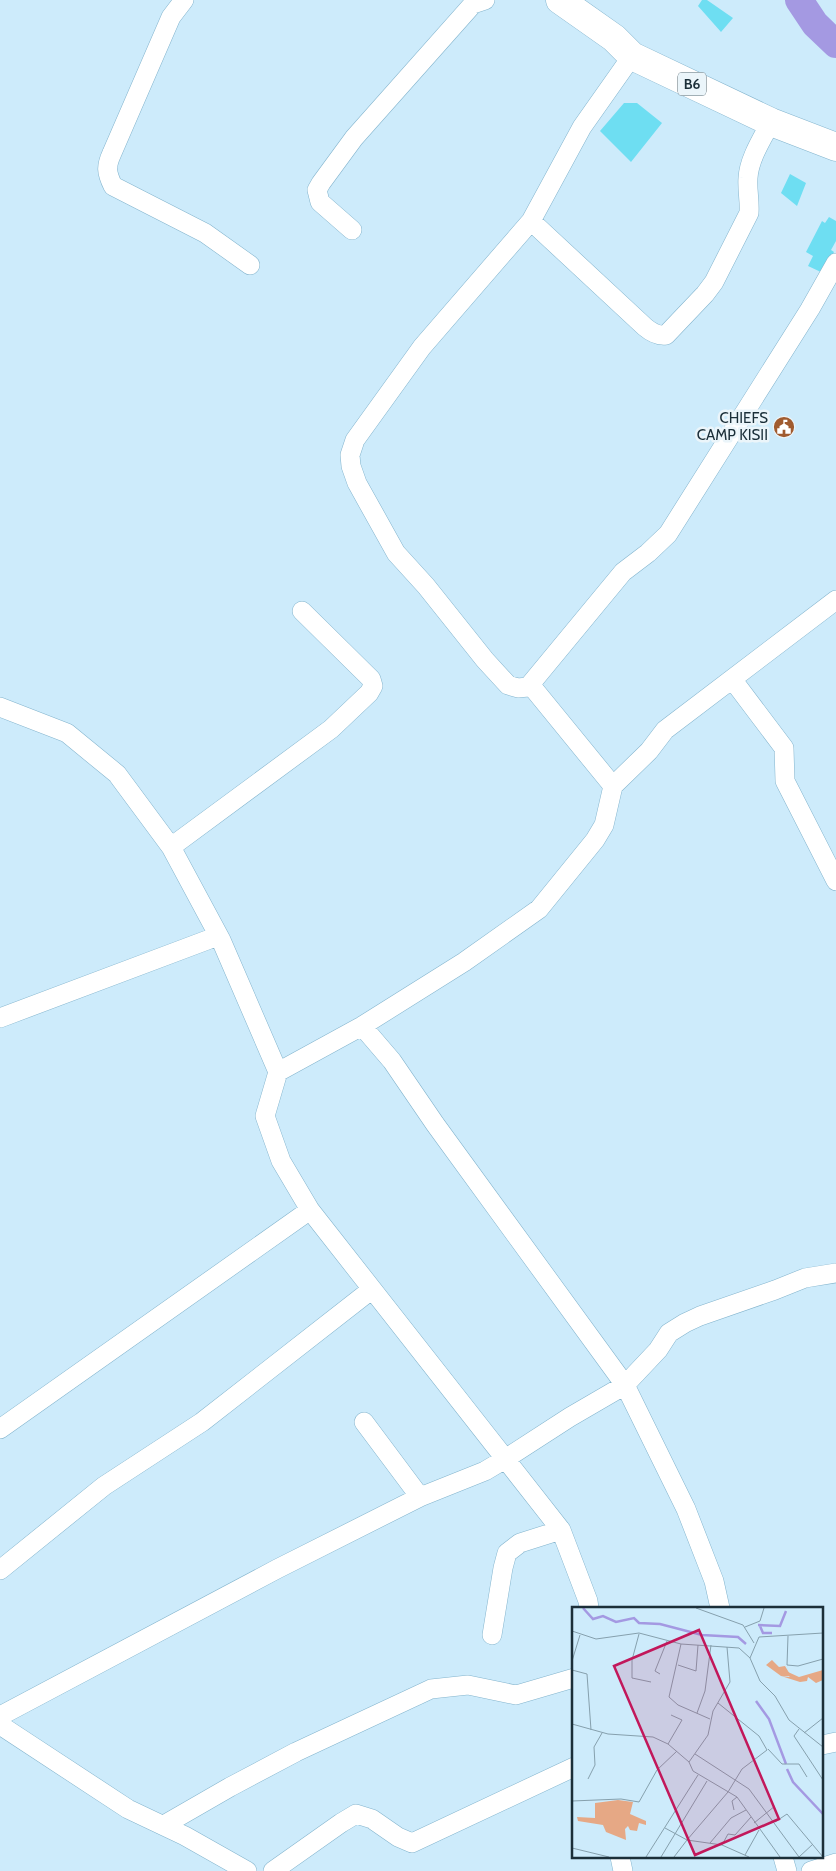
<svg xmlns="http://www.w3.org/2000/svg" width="836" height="1871" font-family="Cabin,sans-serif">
	<rect width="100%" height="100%" fill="#cdebfb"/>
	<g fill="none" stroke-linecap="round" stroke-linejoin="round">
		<path stroke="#a499e2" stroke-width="28" d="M799,0L815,24L836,44"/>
	</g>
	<path fill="#6edef2" d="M702,0H707L733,18L721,32L698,6Z
		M624,103H637L662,123L631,162L600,131Z
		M790,174L806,183L797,206L781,193Z
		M829,217L836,221V241L831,250L834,252L823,273L808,266L813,256L806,252L822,221L825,223Z"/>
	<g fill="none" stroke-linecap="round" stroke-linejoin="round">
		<g stroke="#83b4cd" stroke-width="20">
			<path id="minor" d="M184,0L171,17L112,153C106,166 106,172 113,186L205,233L250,265
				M531,221L645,327C652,333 658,336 666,335L705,294L714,282L749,213C750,201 747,190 748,178C749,159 762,139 771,122
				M352,230L320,202L317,190L321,183L354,138L473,4L485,0
				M732,679L784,748L785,781L836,881
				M528,687L623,572L648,553L668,534L810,309L836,263
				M0,707L67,733L117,774L171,847L221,940L278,1072L265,1116L281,1161L310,1210L561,1530L588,1601L589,1608
				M613,786L533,688L528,687L518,688L508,685L485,660L426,586L396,553L357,483L351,466L350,455L355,440L422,347L531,221L582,127L632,56
				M171,847L331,729L369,693L373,686L371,679L302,611
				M0,1018L218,936
				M362,1026L392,1061L435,1124L625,1385L686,1509L714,1581L720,1608
				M278,1072L362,1026L464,962L539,909L595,840L604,825L613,786L649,751L665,730L836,600
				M364,1422L420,1497
				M0,1429L310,1210
				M0,1570L104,1486L202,1422L371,1290
				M492,1635L503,1568L507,1553L520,1543L561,1530
				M0,1716L277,1569L420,1497L485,1471L505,1459L570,1417L625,1385L658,1350L669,1333L685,1323L700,1316L775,1290L805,1278L836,1273
				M0,1725L128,1809L185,1836L247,1871
				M822,1745L836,1742
				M164,1825L230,1787L296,1752L431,1689L468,1685L516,1695L574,1678
				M620,1857L623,1871
				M783,1857L787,1871
				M273,1871L341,1823L356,1814L372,1819L398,1837L412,1843L574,1767
				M811,1871L836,1863"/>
		</g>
		<g stroke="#83b4cd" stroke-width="29">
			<path id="highway" d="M560,0L614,38L632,56L771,122L836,147"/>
		</g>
		<use href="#minor" stroke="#fff" stroke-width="19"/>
		<use href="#highway" stroke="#fff" stroke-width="28"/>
	</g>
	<defs>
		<g id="civic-disc" transform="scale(1.125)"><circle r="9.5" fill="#a05b2f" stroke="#ebf5fa"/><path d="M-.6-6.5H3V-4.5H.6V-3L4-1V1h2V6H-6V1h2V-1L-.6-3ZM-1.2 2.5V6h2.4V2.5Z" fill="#fff"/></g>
	</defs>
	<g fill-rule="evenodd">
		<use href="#civic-disc" x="784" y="427"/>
	</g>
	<g text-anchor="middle" stroke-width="5" stroke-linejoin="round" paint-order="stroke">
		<rect fill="#ebf5fa" stroke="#596a73" stroke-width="1" x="678" y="72.5" width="28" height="23" rx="4"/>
		<g font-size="14" font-weight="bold" fill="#1b2f39">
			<text x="692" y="89">B6</text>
		</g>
		<g font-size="15" fill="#1b2f39" stroke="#ebf5fa" text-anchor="end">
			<text x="768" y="423">CHIEFS<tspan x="768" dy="17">CAMP KISII</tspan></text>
		</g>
	</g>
	<g transform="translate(572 1607)">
		<rect width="251" height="251" fill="#cdebfb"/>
		<path d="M200,53L207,60L213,59L219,69H209L194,58Z" fill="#e6a885"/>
		<path d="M251,63V73L244,76L236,70L235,74L228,75L209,69L218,70L213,66L216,65L227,70ZM46,193L61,195L58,207L74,214V218L67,216L65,224L58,223L56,219L53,222L54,233L34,225L31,218L6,214L5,210L23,211V196Z" fill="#e6a885"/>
		<path fill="none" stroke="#a499e2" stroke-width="2.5" d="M11,1L21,12L31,9L44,15L62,11L67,16L88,17L130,28L166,30L174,37M186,18L208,19L214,4M188,19L191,26H200M184,94L197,112L214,157M215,162L221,175L251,207"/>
		<path fill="none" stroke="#86a0ad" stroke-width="1" d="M124,1L171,18L182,36M173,20L188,14L192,1M0,24L24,32L67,26L109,37L167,41L178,51L188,74L203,89L217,113L251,140M67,27L60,53V71L79,75M216,29L215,58L226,59L251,52M109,37L97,90L106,98L138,112M178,51L187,30L251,26M0,54L8,28M106,58L124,64L126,38M0,63L15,67L19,123M88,67L83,64L95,34M125,106L133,84L139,38M0,117L36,127L81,130L96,137L117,155L121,164L165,190L208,250M227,122L222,129L251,173M232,126L251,111M96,137L110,113L99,108M196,142L210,157H227L235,170M123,147L177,182L227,250M117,155L136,128L141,104L158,75L155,40M16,172L23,158L22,140L30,126M0,194L49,192L67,195L85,163L105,144M162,203L160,194L165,190M203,215L215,207L251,250M182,216L203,199M93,221L115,233L156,185L170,162L195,143L187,129L146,96M138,236L159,211L174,203M150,238L156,227L163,228L179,210M0,241L37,250M173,248L187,223M74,250L126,168M89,250L135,174M102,250L115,233L150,238L177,250M227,250L241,237"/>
		<path fill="#c2185b" fill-opacity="0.15" stroke="#c2185b" stroke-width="2.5" d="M127,23L207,212L123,248L42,59Z"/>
		<rect width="251" height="251" fill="none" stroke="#1b2f39" stroke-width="2.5"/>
	</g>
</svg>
